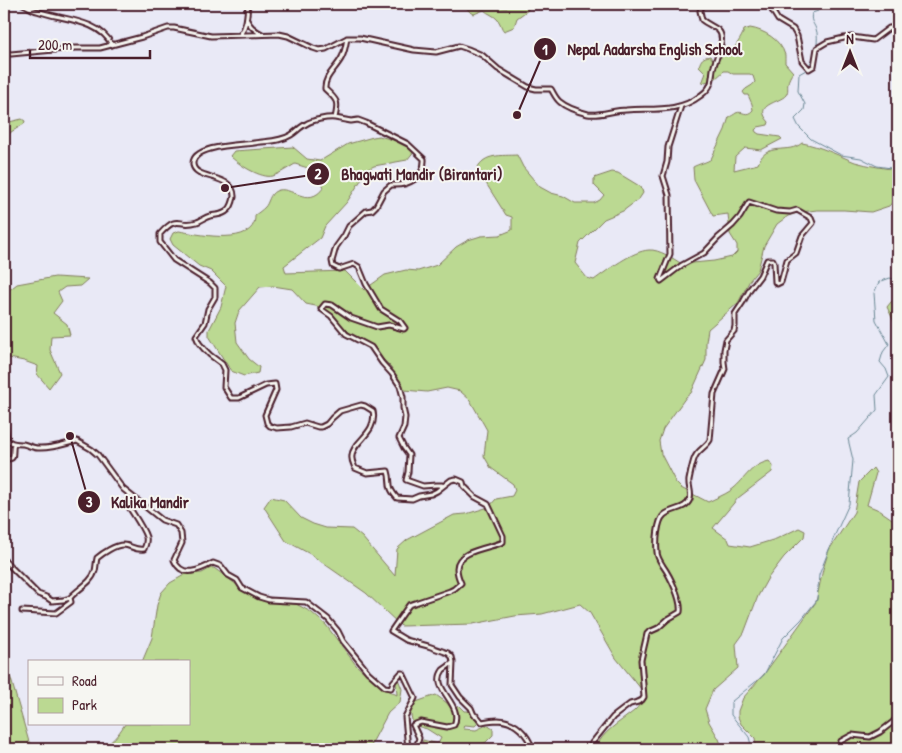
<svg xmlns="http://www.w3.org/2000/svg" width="902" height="753" font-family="'Patrick Hand',sans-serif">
	<rect width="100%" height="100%" fill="#e9e9f6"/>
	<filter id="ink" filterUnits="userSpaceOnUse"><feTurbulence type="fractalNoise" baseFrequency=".02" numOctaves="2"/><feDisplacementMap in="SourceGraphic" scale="10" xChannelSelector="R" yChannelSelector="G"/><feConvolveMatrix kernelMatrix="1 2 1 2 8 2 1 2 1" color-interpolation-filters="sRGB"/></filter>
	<g filter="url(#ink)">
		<path fill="#bbd992" stroke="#827c5e" d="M464,4H494C498,7 502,8 507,8L509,4H528V10L517,18L514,27L504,31C501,28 501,24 498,20C494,15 488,14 484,10L474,14L469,11Z
			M750,28C764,30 781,40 785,55C785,57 785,60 785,63L793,72C791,75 788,80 788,83C787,88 789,90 786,95C780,103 752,104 769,122L768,125L758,127L755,130L756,132L759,134L780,137L782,139L761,150L745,148L735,157L734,170L758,164C766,141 788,155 802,143C820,146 837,155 855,162C869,166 884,168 898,170V196L889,206L871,212L844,210H817L801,212L788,216L777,224L764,246L758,270L750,280L738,303L708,329L706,342V360L691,393L686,397L663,429L659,441L661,454L676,483L681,488L708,502C716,498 724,495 730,491C745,481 748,466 769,461L773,466L772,472L738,498L713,528L728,539L730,544L750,547L776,539L799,528L805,531L804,537L784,557L768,578L758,596L744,633L736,644L738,668L713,690L705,709L709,722L719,739L723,749H595C603,731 619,723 634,711C639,707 642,700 646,695L616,658L590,613L580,604L542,614L515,616L473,624L401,626L366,593L310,554L286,541L264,507L271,497L284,500L301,518L313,524L326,528L352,529L362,537L395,576L397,549L407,540L454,515L466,514L489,507L496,499L512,496L515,490L513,484L491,468L484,456L487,430L470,400L460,391L447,388L427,392L404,390L391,367L376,352L372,345L353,336L325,308L306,304L292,289L273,286L260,287L239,311L235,323L237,342L249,359L259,367L258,373L244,376L231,371L209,336V330L221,307L226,286L211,271L199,266L173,245L170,239L173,233L179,231C196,234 246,245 254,223C255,220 255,217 255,215C258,213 262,210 265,207C269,203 269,194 276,191C291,184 308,210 324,187L321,181L308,168L295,164C288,168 281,173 273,176C261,179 238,164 230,156L234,151L293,147L307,159L320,161L348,144L373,137L379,136L397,141L415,150L407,160L374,166L368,169L347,202L325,226L320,238L284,266L286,273L345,271L364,290L385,275L406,270L418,271L437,265L456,247L468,240L481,236L500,235L512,230V217L506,215L477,169C484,153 502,156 517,155L523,167L540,187L551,193L563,196L575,203H594L600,200L604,195L594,185V178L612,172L618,173L641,187L643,193L639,199L623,211L604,219L580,243L575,263L587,278L594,280C608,270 632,251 649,250C659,249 674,259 682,264L714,261L732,257L737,252V245L730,234L728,214L713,216L694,180L693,167C698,164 708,162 711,159L725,130L729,117C730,117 735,114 736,113C743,110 746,118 753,110L752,104L748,95H745L743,92C746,87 752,87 755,82L753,76L750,74H733L728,71H724L715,79L702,83L706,73L699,66C701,59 703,57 710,56C712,59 713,61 717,60C718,59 733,50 734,48C737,44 743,35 744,30Z
			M22,119L25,121L24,124L11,132L4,140V122H9Z
			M55,277L88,279L80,286L65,287L58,292L62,301L53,313L67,324L70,335L51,336L50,350L60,373L49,388L37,374L38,366L24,361L4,357V291H8L17,284Z
			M898,297V330L887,307L891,302Z
			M873,468L876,473L867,505L879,510L898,523V749H753L756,745L755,738L741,724L738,717V711L743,698L765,673L816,602L823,569L829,550L854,512L859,482Z
			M211,568H214L256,599L296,604L311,612L326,625L356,665L381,687L397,695L396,682L398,679L402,689L400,702L388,713L372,743L371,749H97C110,746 118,735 125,724H189V662H142L152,638L157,605L161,593L170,583L186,574L202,573Z
			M4,665L11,679L29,742L40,749H44H4Z
			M436,695L447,703L456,716L459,714L456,708L458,705L464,711H468L473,715L478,723L475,726L465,725L463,727L464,729L476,730L487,725L493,729V735L485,743L471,746L469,749H421L423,740L438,744L441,738L427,729L413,725L410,710L416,702Z"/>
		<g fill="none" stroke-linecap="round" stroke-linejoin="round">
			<path stroke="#698793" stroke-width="1" d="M817,46C817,41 818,33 816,29C813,22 810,21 812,13L818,11L820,4
				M814,57L806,70L799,74L798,91L805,104L804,110L795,119L799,127L811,139L841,155L861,158L877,166L898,169
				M749,749L751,745L749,737L731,715V702L764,675L783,638L801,620L817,600L819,575L834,537L849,504L853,460L848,439L857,433L877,410L876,395L889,377L886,369L880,362L883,352L889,344L876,320L874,293L879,282L890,278L898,280"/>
			<g stroke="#4a1f2b" stroke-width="7">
				<path id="street" d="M23,4C28,6 32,10 37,11C62,20 99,19 112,45
					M768,4L778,20L793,29L797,36L802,61L809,69L814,66L817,48L827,42L844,38L852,37L873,40L889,28L898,27
					M247,20C250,27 256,31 262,34
					M240,35C247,26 247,15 248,4
					M347,38C346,44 345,51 342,57C337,68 324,76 325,89C337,100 339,101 335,118C328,117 312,120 306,124C300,127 296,132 291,135C280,142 266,141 254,143C241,145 192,145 193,164C194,181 235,173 234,197C233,202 232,207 228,210C222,216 217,214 210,216C205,217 201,221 197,222C177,228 179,213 160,234V242L174,260L210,283L215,288V297L208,309L205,323L196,336L199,343L204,349L210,355L222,364L225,370L224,387L231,398H239L266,385L275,384L276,390L265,415L267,423L270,426L277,428L291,427L305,423L318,427H321L327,424L332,418L340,411L361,405L365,406L373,411C378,433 352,442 352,456C351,460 354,465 355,468L367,473L388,471C392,484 386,485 397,498L412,499L419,496L431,494L437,491L451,480L456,479L463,482L464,486L475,497L488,504L503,536V542C491,548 457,550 457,568C457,572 459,579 461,583L454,589L450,591L409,605L391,631L406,640L428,646L448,653L452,657L453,662L452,685L460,697L471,708L474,715L477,716L482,722C487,721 493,720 498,720C516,721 527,734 533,749
					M4,52L11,54L75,48H100L142,37L168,28H174L211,36L279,34L288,36L313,48L319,50L326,49L347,38H360L414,50L436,52L459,46L468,49L482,55L498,69L528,87L536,89H551C554,94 556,99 560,102C567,108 580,112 588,114C599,116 614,110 626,110C652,108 678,113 700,96C706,92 712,85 712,77C713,73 712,70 714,66C716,57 727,38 718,30C713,26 707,24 702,20L700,11L703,4
					M335,118L351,121L358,120L366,123L408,144L424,159C425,178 408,186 391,185L384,191L376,206L372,210L366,211L349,226L344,236L336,247L332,261L333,266L339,269L354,264L359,267L366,284L381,309L400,321L405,328L404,329L389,325L377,327L351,318L332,305L325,304L321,309L331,316L346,334L371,347L382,363L392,374L400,386L403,397V408L405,417L404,427L399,438L404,448L409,455L408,472L406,480L423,486L436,485H442
					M4,421C7,427 5,434 8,440C12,445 17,443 23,444C28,445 33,448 38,448C50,449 65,444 77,441L91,449L98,455L123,489L162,520L176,525L181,533L182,543L174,560C182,579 200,570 213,563L221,566L228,575L237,580L242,588L259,597L269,600L306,602L328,619L338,631L343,641L368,672L385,687L391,688L393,682L401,673H403L415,698L405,717L408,749
					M4,457L8,459L12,458C14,453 12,449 14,444
					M4,560L38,594L46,597L52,601L63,600L70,598L71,602L56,613L22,611
					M70,598C77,589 92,583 95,571C96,567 96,562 97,558C103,553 115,545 123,545C131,545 135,551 144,549C146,545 147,542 146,537C143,527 131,511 126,502L139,503
					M416,749L419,738L413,725L421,722L447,727L454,725C464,703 429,689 443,670C446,668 450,665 452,663
					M589,749L592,743L613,717L630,704L638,702L642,700L644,697L641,660L647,634L649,632L658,628L668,619L680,612C682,600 670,576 663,566C660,561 657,557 657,552C656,543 657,521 664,515C672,508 686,510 690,499C692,492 688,486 689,480C690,475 693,461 695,457C698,450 706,447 710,440L714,394L725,369L724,362V350L726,340L734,331L735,326V314L743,302L750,289L760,276L767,260H773L774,263L775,282L777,284L781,282L787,260L796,253L802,236L813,223L811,218L797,210L790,212L776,211L749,202L740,217L733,225L718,238L704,253L682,265L661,281L660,279L670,254L669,195L663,176L667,162L668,147L681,106
					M834,749L839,747L841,741L852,735L870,737L880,732L893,722L898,716"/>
			</g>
			<use href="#street" stroke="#f6f6f2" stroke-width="3"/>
		</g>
	</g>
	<path fill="none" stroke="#4a1f2b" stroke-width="2" d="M517 115L545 49M225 188L318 174M70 436L89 502"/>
	<g fill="#4a1f2b" stroke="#f6f6f2" stroke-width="2">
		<circle cx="517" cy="115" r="5"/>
		<circle cx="225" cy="188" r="5"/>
		<circle cx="70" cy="436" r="5"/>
		<circle cx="545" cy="49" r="12"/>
		<circle cx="318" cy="174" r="12"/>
		<circle cx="89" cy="502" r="12"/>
	</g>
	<g font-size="15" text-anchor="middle" font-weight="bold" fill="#fff">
		<text x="545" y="55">1</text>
		<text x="318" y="179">2</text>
		<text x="89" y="507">3</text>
	</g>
	<g font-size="16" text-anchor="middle" font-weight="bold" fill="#4a1f2b" stroke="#f6f6f2" stroke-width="4" stroke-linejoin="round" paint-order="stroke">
		<text x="655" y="55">Nepal Aadarsha English School</text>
		<text x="422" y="180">Bhagwati Mandir (Birantari)</text>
		<text x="150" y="508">Kalika Mandir</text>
	</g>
	<rect width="902" height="753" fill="none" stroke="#f6f6f2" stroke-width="20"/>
	<rect x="10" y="10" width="882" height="733" fill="none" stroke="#4a1f2b" stroke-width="2" filter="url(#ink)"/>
	<rect x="28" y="660" width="162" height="65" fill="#f6f6f2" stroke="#b1a0a2"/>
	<rect x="38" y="677" width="25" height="8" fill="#f6f6f2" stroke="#b1a0a2"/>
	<text x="72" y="686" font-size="15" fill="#4a1f2b">Road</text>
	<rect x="38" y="698" width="25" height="15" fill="#bbd992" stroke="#b1a0a2"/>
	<text x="72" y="710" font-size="15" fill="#4a1f2b">Park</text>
	<g transform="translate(850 52)" stroke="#f6f6f2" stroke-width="4" paint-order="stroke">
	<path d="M0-4L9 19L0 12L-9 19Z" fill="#4a1f2b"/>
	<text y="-8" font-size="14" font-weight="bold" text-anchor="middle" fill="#4a1f2b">N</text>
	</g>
	<path d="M30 50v8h120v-8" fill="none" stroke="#4a1f2b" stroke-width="2.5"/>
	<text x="38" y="50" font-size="15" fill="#4a1f2b" stroke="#f6f6f2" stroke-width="4" paint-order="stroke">200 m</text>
</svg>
